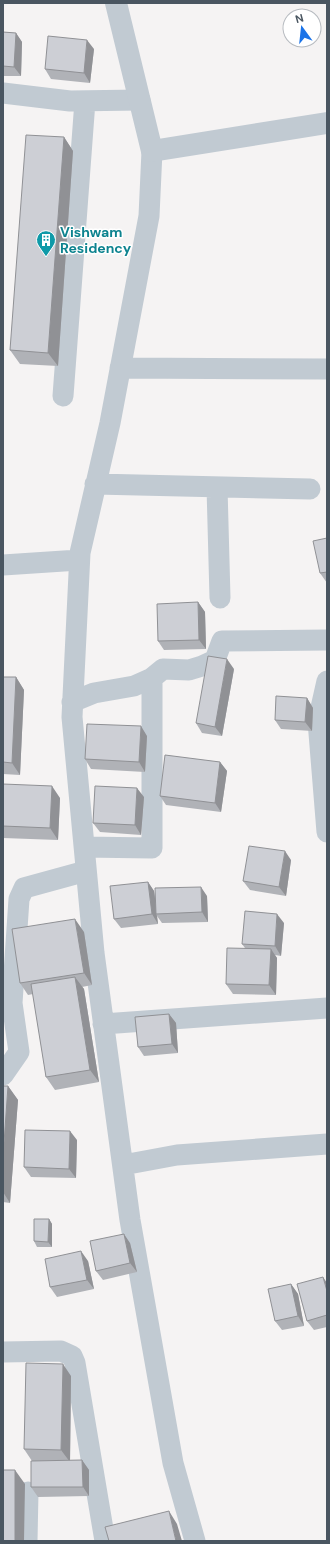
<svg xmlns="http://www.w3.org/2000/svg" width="330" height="1544" font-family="'DM Sans',sans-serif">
	<rect width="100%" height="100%" fill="#f5f3f3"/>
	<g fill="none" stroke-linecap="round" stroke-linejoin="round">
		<path stroke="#c1cad2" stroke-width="21" d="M3,93L70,101L140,100
			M152,151L149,216L110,423L80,553L72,717L94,953L130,1220L173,1463L195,1541
			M120,368L327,369
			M63,396L85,101
			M95,484L310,489
			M217,487L220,598
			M3,565L79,560
			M327,681L318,721L327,832
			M72,702L94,693L134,686L152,678L163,669L189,670L202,666L215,660L222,641L327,640
			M84,847L152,848V678
			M103,1024L327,1008
			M3,1075L19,1052L12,1003L19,899L24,888L86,871
			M123,1165L177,1155L327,1144
			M3,1352L61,1351L72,1356L75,1363L105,1541
			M27,1541L28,1492"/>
		<path stroke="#c1cad2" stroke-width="22" d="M116,3L152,151L327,123"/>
	</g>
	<path fill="#b0b2b7" d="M3,32L16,33L22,42L21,76H3Z
		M94,49L90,83L51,79L45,69Z
		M64,137L73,151L58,366L20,364L10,350Z
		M327,538V583L320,573Z
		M198,602L205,612L206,649L164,650L158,641Z
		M234,669L222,736L202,733L196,723Z
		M3,677H16L24,690L20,775L3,774Z
		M307,698L313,708L312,731L281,729L275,720Z
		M147,736L145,772L91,769L85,759Z
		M220,762L227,771L221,812L166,805L160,796Z
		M3,784L60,798L58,840L3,838Z
		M144,797L141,835L100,832L93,823Z
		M291,860L286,896L250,890L243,881Z
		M148,882L154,891L156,902L207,896L208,922L162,923L157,916L158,924L121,928L114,919Z
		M284,923L281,956L275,955L277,958L276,995L233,994L226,984L245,948L242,944Z
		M84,932L92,985L82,987L84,989L99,1082L55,1090L46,1077L33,994L28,995L20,983Z
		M169,1014L176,1023L178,1053L144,1056L138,1047Z
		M3,1086H8L18,1100L10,1203L3,1202Z
		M77,1140L76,1178L31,1177L24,1167Z
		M49,1219L52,1224V1247H37L34,1241Z
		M130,1243L137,1272L103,1280L96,1271Z
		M88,1261L94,1289L57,1297L50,1287Z
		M327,1283V1327L314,1330L307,1321Z
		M291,1284L298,1294L304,1326L282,1330L275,1321Z
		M71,1376L70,1461L82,1460L89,1470V1496L38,1497L31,1487L32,1461L24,1449Z"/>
	<path fill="#909195" d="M16,33L22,42L21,76L14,67Z
		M87,40L94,49L90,83L84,73Z
		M64,137L73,151L58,366L48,353Z
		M198,602L205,612L206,649L199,640Z
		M227,659L234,669L222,736L215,727Z
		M16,677L24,690L20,775L12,763Z
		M307,698L313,708L312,731L305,722Z
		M141,726L147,736L145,772L139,762Z
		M220,762L227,771L221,812L215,803Z
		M52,786L60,798L58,840L50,828Z
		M137,788L144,797L141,835L135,825Z
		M285,851L291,860L286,896L279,887Z
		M148,882L154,891L157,914H156L157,916L158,924L152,914Z
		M201,887L207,896L208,922L202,912Z
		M277,914L284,923L281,956L275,946Z
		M75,919L84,932L92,985L84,973Z
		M271,949L277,958L276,995L269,985Z
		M75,977L84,989L99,1082L90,1070Z
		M169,1014L176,1023L178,1053L172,1044Z
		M8,1086L18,1100L10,1203L3,1192V1157Z
		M70,1131L77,1140L76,1178L69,1169Z
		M49,1219L52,1224V1247L48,1242Z
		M124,1234L130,1243L137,1272L130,1263Z
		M81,1251L88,1261L94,1289L87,1280Z
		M323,1277L327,1283V1291Z
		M291,1284L298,1294L304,1326L298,1316Z
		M63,1364L71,1376L70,1462L61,1450Z
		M82,1460L89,1470V1496L83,1487Z
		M15,1470L25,1484L24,1541H15Z
		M169,1511L177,1524L182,1541H176Z"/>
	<path fill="#cdcfd5" stroke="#909195" d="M3,32L16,33L14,67L3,66Z
		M48,36L87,40L84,73L45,69Z
		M26,135L64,137L48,353L10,350Z
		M327,538V572L320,573L313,541Z
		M198,602L199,640L158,641L157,604Z
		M208,656L227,659L215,727L196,723Z
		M3,677H16L12,763L3,762Z
		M276,696L307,698L305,722L275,720Z
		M87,724L141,726L139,762L85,759Z
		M165,755L220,762L215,803L160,796Z
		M3,784L52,786L50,828L3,826Z
		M95,786L137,788L135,825L93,823Z
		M249,846L285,851L279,887L243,881Z
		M148,882L152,914L114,919L110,886Z
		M201,887L202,912L156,914L155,888Z
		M245,911L277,914L275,946L242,944Z
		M75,919L84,973L20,983L12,929Z
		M227,948L271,949L269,985L226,984Z
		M75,977L90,1070L46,1077L31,984Z
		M169,1014L172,1044L138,1047L135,1017Z
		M3,1086H8L3,1157Z
		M25,1130L70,1131L69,1169L24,1167Z
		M34,1219H49L48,1242L34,1241Z
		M124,1234L130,1263L96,1271L90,1241Z
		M81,1251L87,1280L50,1287L45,1259Z
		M323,1277L327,1291V1315L307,1321L297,1284Z
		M291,1284L298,1316L275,1321L268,1289Z
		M26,1363L63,1364L61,1450L24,1449Z
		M82,1460L83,1487H31V1461Z
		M3,1470H15V1541H3Z
		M169,1511L176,1541H109L105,1527Z"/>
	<defs>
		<g id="building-pin" transform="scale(1)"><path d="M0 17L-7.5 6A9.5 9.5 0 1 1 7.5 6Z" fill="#0f9aa8" stroke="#fff"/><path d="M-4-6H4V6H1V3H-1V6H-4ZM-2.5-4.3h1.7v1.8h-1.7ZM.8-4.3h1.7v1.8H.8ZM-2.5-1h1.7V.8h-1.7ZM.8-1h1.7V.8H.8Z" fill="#fff"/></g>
	</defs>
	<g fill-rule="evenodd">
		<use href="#building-pin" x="46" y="240"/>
	</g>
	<g text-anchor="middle" stroke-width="3" stroke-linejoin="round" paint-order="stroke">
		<g font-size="14" font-weight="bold" fill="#0d838f" stroke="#fff" text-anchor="start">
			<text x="60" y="237">Vishwam<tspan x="60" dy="16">Residency</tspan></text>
		</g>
	</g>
	<rect width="330" height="1544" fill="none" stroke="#4a5661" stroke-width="8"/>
	<g transform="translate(302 28) rotate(345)"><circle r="19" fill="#ffffff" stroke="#b7bbc0"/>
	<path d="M0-3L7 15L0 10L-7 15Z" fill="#1a73e8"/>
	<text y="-6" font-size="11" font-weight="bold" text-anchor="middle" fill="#4a5661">N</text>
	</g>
</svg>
